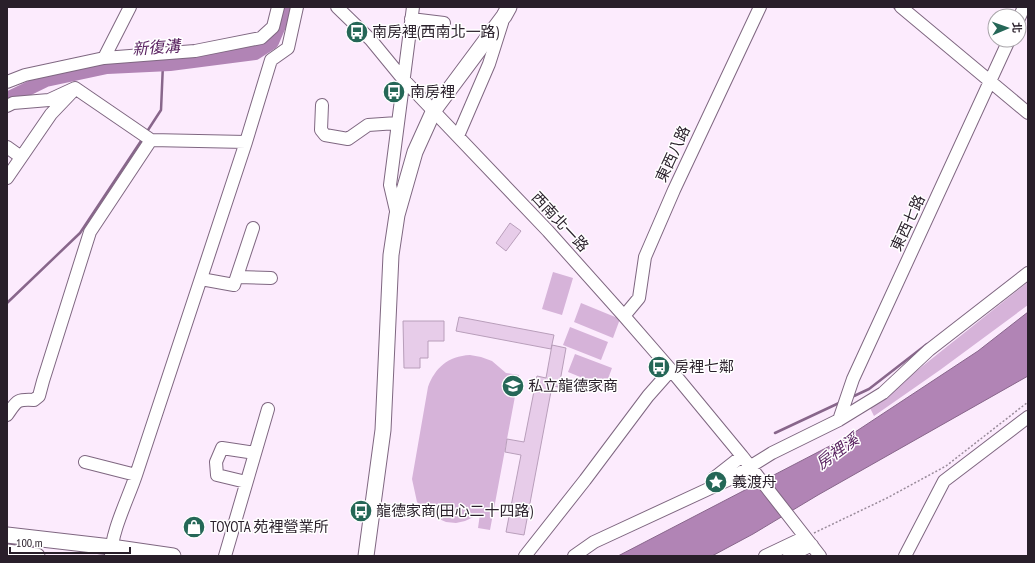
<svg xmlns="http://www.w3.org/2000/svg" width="1035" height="563" font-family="'PT Sans Narrow','Noto Sans TC',sans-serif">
	<rect width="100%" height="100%" fill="#fcebfd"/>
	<path fill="#d6b3d9" d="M553,272L573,278L562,315L542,309Z
		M1028,282V305L940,370L874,416L870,408Z
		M581,303L620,319L613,338L574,322Z
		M570,327L608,342L601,360L563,345Z
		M575,354L612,368L605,387L568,372Z
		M470,355L481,357L492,361L506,373L519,375L490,530L478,528L480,514L465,521L456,523L446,522L430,515L417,502L412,479L428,387C435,368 448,356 470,355Z"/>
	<path fill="#b184b5" stroke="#88668b" d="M1028,312V376L818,495L753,534L712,556H618L849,436L978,351Z"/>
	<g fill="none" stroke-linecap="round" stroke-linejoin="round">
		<path stroke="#88668b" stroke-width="2.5" d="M894,7L898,11
			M148,130L161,110L163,64
			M7,303L80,233L141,141
			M854,396L869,389L927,344
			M775,433L839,403"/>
		<path stroke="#b184b5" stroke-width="14" d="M7,99L46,80L107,67L170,64L255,53L272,42L287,7"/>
	</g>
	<path fill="#e7cce9" stroke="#b89eba" d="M510,223L521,231L506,251L496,243Z
		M459,317L554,335L551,349L456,331Z
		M403,321H444V341H428V358H420V368H404Z
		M552,345L566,348L559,387L552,386L524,535L506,532L521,455L505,452L507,439L524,442L537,376L546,378Z"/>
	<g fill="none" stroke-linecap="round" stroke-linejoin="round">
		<g stroke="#7f6781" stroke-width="14">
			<path id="minor" d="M337,7L371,40L403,79L548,231L624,316L671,370L742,456L820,556
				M901,7L1028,113
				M1019,18L1024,7
				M411,19L444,23
				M104,58L130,7
				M7,82L25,75L104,58L195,51L261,38L273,27L278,7
				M322,105L321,130L325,135L348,139L368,125L397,123
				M7,106L13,103L49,100L75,88L151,140L246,142
				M458,136L489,64L502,23
				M7,147L21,157
				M7,178L51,114L72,92
				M397,215L390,185L413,7
				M237,277L271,278
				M201,279L234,285L253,228
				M624,316L639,298L645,257L674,190L760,7
				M7,415C17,401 16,399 34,400L39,396L43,381L90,232L151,140
				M839,420L853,379L1009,40
				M85,462L136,475
				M714,478L742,456
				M246,482L217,475L216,462L222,448L255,453
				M111,556C111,532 128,499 136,475L246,142L271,60L288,48L297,7
				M225,556L268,409
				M525,556L585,480L648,396L671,370
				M574,556L594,542L730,479L772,453L839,420L883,393L929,350L1028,273
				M765,556L805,537
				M789,556L812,545
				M905,556L944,481L1028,417"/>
		</g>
		<g stroke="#7f6781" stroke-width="17">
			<path id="major" d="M7,535L111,547L173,556
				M7,552L37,556
				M366,556L383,430L391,255L397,215L415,152L434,110L504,16L509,7"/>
		</g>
		<path stroke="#998b9a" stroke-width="1.5" stroke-dasharray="2 2" stroke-linecap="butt" d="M814,533L887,498L946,466L1028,402"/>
		<use href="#minor" stroke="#fff" stroke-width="12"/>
		<use href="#major" stroke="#fff" stroke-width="15"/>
	</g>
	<defs>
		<g id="bus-disc" transform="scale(1.15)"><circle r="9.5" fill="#256757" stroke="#fff"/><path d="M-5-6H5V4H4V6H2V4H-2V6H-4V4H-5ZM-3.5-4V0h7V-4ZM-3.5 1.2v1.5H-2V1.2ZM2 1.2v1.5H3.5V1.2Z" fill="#fff"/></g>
		<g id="school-disc" transform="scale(1.15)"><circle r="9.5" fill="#256757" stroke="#fff"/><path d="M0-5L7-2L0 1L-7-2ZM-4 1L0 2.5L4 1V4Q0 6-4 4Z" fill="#fff"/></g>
		<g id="sight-disc" transform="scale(1.15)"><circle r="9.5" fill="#256757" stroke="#fff"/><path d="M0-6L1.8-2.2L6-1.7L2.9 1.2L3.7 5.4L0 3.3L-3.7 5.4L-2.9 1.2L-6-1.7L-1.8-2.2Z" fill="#fff"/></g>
		<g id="shop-disc" transform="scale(1.15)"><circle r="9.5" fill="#256757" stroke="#fff"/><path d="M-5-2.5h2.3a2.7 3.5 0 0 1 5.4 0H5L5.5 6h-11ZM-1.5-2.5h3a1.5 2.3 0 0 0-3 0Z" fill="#fff"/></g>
	</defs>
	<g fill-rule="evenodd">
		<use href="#bus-disc" x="357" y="32"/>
		<use href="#bus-disc" x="394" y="92"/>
		<use href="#bus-disc" x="659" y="367"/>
		<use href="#school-disc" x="513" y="386"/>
		<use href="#sight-disc" x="716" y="482"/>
		<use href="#bus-disc" x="361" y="511"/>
		<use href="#shop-disc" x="194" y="527"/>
	</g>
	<g text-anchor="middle" stroke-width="3" stroke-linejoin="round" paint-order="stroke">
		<g font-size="15" fill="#291f2a" stroke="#fff" text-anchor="start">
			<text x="372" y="37">南房裡(西南北一路)</text>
			<text x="410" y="97">南房裡</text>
			<text x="674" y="372">房裡七鄰</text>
			<text x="528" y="391">私立龍德家商</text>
			<text x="732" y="487">義渡舟</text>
			<text x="376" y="516">龍德家商(田心二十四路)</text>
			<text x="210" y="532">TOYOTA 苑裡營業所</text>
		</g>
		<g font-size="15" fill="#291f2a" stroke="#fff">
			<text transform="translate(673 154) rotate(-65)" y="5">東西八路</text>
			<text transform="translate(560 222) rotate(47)" y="5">西南北一路</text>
			<text transform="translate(908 223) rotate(-65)" y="5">東西七路</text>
		</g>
		<g font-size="16" font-style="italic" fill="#5a2361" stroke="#fff">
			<text transform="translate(156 47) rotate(-4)" y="6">新復溝</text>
			<text transform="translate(837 451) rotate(-36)" y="6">房裡溪</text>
		</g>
	</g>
	<rect width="1035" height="563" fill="none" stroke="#291f2a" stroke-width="16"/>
	<g transform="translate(1007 28) rotate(88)"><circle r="19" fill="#ffffff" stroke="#a9a5aa"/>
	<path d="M0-3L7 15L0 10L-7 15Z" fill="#256757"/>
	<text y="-6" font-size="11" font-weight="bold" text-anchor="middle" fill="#291f2a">北</text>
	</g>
	<path d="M10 547v6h120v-6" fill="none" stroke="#291f2a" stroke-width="2"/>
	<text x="16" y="547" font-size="12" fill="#291f2a" stroke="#ffffff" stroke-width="3" paint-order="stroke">100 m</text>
</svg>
